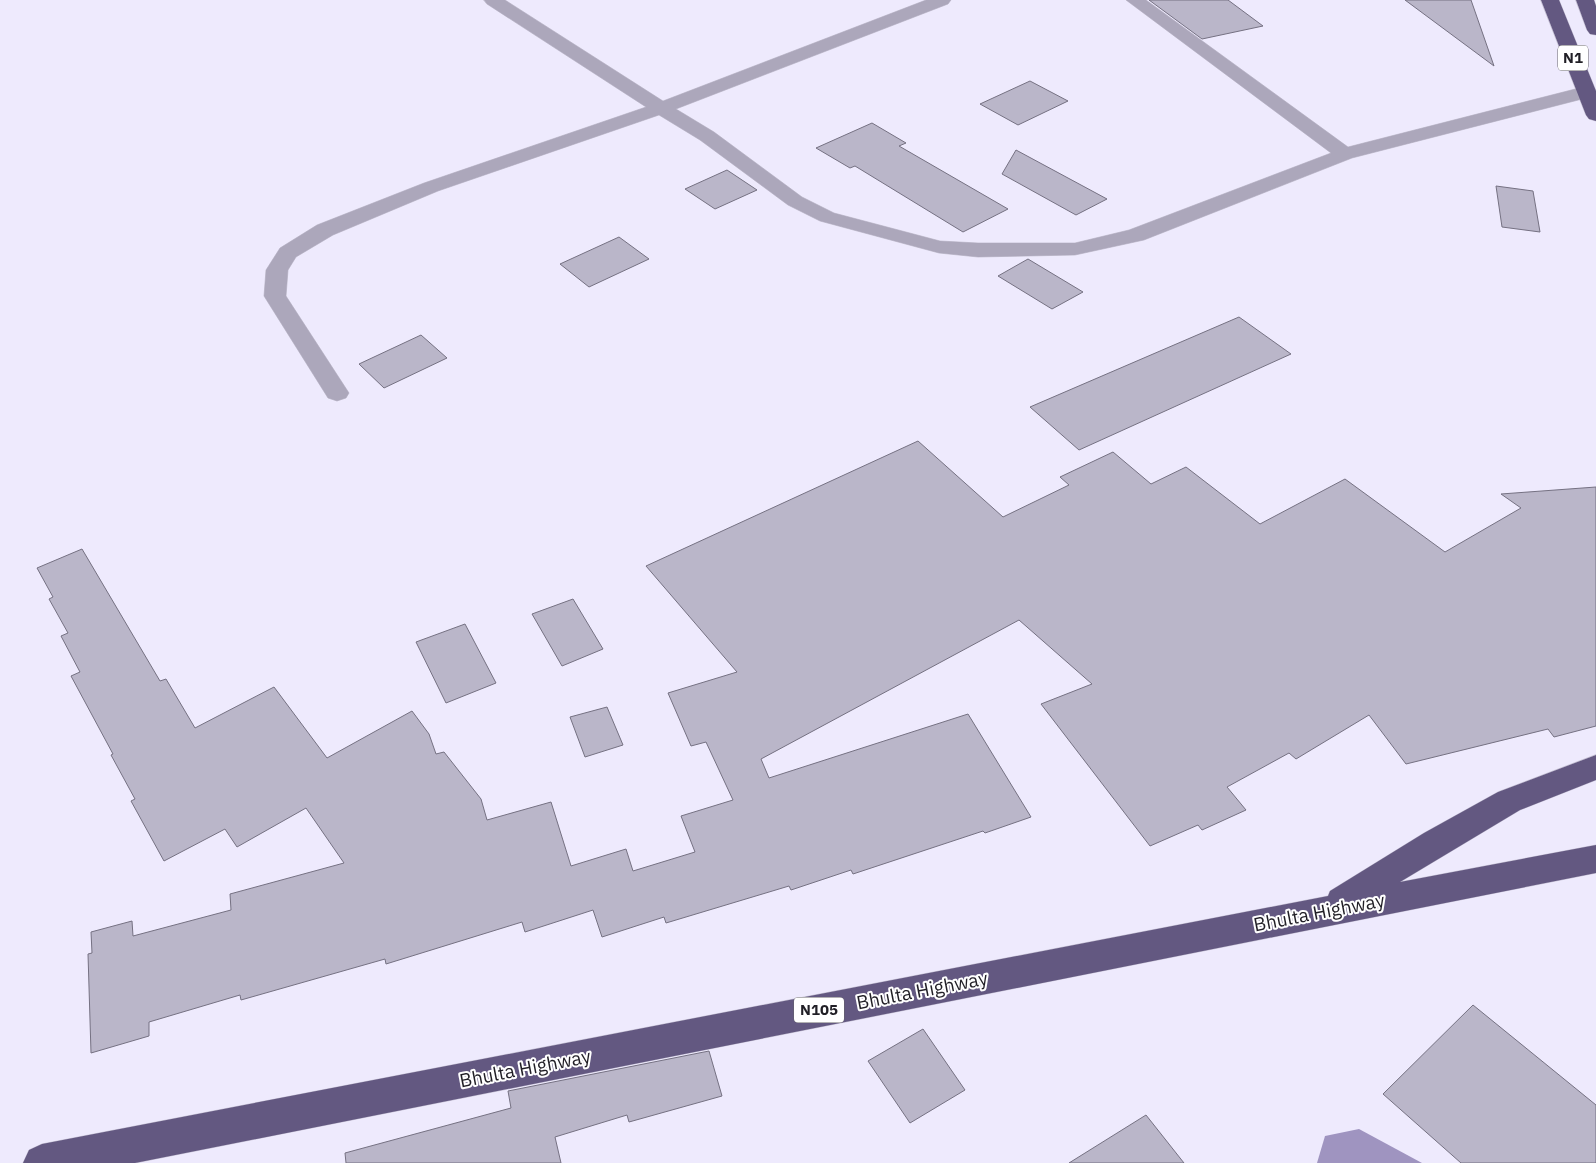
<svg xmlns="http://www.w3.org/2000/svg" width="1596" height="1163" font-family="'IBM Plex Sans',sans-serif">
	<rect width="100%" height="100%" fill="#eeeafd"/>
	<path fill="#9f94c0" d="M1359,1129L1422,1163H1317L1325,1136Z"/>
	<path fill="#bab6c9" stroke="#757182" d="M1149,0H1228L1263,26L1202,39Z
		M1405,0H1471L1494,66Z
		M1030,81L1068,101L1018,125L980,104Z
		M872,123L906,143L899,146L1008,209L963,232L855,166L850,168L816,148Z
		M1016,150L1107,199L1076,215L1002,174Z
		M727,170L757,190L715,209L685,189Z
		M1496,186L1533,191L1540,232L1502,227Z
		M619,237L649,259L589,287L560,264Z
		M1028,259L1083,292L1052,309L998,276Z
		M1239,317L1291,354L1079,450L1030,407Z
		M421,335L447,358L384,388L359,364Z
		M918,441L1003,517L1069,485L1060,477L1113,452L1151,484L1186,467L1260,524L1345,479L1445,552L1521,508L1501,494L1596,487V726L1554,737L1548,729L1406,764L1369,715L1296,759L1289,753L1227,787L1246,810L1202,830L1198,825L1150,846L1041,704L1092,684L1019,620L761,759L769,778L968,714L1031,817L985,833L983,831L853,874L851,870L791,890L789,886L666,923L664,917L602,937L593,910L525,932L522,922L386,964L385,959L241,1000L240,995L149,1022V1036L91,1053L88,954L92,953L91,932L132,921L133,936L231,910L230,894L344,863L306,808L237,847L225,829L164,861L131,801L135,799L111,755L113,754L71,676L80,672L61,636L68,633L49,599L53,597L37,568L82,549L160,681L166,679L195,728L274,687L327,758L412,711L429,734L436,754L444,752L481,799L487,820L551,802L571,866L626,849L633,871L695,852L681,816L733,800L706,742L691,746L668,693L737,672L646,566Z
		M573,599L603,649L562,666L532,614Z
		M465,624L496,683L446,703L416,642Z
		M607,707L623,745L585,757L570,717Z
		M1473,1005L1596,1105V1163H1461L1383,1094Z
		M923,1029L965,1090L910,1123L868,1061Z
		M709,1051L722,1096L629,1122L627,1115L555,1137L561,1163H346L345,1153L511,1108L508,1091Z
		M1146,1115L1184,1163H1069Z"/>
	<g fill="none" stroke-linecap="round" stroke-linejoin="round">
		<g stroke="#c9c5d6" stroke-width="1">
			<path id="minor" d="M484,0H505L663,101L926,0H951L948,4L676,109L714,132L802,197L834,213L940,241L978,243H1075L1129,230L1331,153L1126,0H1146L1348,147L1587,86L1594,88L1596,93L1594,96L1352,158L1144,240L1075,255L978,257L939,253L820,221L788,205L700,140L659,115L438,191L333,235L296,257L288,270L286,296L349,393L346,398L337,401L328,398L264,296L266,270L280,248L317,225L424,183L646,107L487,4Z"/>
		</g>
		<g stroke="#c9c5d6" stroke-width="1">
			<path id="highway" d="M1541,0H1559L1596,91V121L1589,119L1586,115Z
				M1576,0H1594L1596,6V35L1590,34L1587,30Z
				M1596,755V780L1520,810L1400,882L1596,845V873L135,1163H23L29,1150L42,1144L1328,896L1330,891L1424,833L1498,792Z"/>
		</g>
		<use href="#minor" fill="#aca7bb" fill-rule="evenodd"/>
		<use href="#highway" fill="#635881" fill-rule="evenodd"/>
	</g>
	<g text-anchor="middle" stroke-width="4" stroke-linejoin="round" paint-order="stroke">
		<g fill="#fff" stroke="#646267" stroke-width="1">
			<rect x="1558" y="45.5" width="30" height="25" rx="4"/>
			<rect x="794" y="997.5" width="50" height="25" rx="4"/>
		</g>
		<g font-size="15" font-weight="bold" fill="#211f26">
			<text x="1573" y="63">N1</text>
			<text x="819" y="1015">N105</text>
		</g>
		<g font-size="19" fill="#211f26" stroke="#fff">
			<text transform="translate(1319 912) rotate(-11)" y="7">Bhulta Highway</text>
			<text transform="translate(922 990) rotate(-11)" y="7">Bhulta Highway</text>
			<text transform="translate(525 1068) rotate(-11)" y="7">Bhulta Highway</text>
		</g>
	</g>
</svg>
